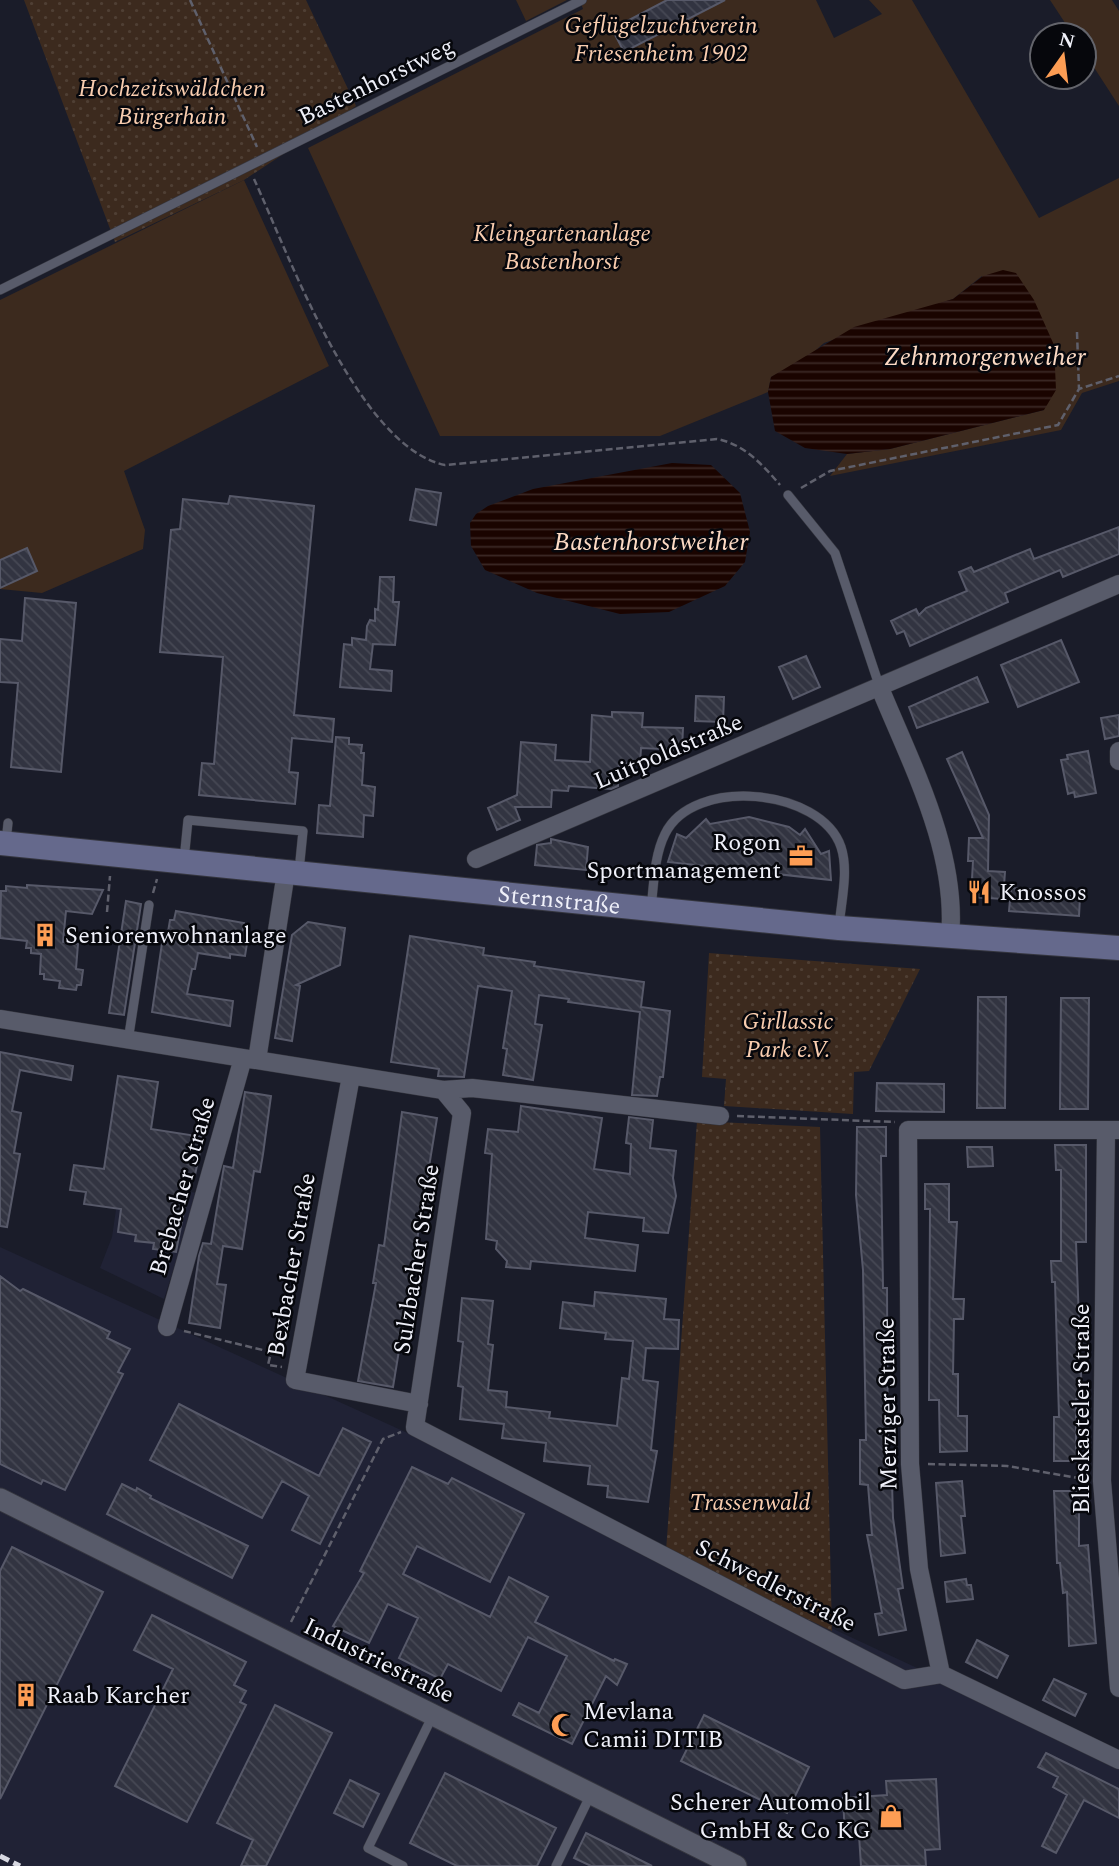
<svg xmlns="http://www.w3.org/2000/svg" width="1119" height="1866" font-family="Spectral,serif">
	<defs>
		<pattern id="park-dots" width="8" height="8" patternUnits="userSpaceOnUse" patternTransform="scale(1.75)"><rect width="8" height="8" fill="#3c2a1e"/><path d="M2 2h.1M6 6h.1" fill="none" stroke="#4f3f34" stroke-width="1.8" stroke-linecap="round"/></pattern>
		<pattern id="water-rules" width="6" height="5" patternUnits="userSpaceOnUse" patternTransform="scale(1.75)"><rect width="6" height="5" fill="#1a0400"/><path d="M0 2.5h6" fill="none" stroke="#3c2926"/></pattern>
		<pattern id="building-back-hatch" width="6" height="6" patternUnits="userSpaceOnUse" patternTransform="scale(1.75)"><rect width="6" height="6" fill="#323441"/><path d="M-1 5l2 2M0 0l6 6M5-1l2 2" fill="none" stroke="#464854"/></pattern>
	</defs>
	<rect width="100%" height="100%" fill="#1a1c29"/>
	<path fill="#202235" d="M120,1182L198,1193L164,1299L100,1268L112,1237Z
		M0,1247L666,1551L1119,1762V1866H0Z"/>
	<path fill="#3c2a1e" d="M516,0H567L526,21Z
		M580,0H816L834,38L882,14L869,0H912L1039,218L1119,178V381L1082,393L1061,430L830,476L847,454L890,449L1044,410L982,276L953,299L824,343L808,357L771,377L768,392L660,436H440L308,148L583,9Z
		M1050,0H1112L1119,11V106L1084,52V35H1073Z
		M244,180L329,366L124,471L145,530L143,549L42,593L0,589V300Z"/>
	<path fill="url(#park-dots)" d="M24,0H306L356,106L244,180L115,242Z
		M709,953L920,969L869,1071L854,1072L853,1114L724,1106L726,1079L702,1077Z
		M697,1121L820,1127L832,1631L666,1551Z"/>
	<path fill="url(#water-rules)" d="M1003,270L1016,273L1034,300L1054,345L1056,390L1044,410L890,449L847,454L805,448L775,431L768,392L771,377L854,327L953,299L983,276Z
		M672,463L711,465L740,493L750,532L745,562L725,586L669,612L620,614L537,593L485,570L471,546L470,523L476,514L488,506L533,489Z"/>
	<path fill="url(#building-back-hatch)" stroke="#575969" stroke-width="2" d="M667,0H725L624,52L612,29Z
		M416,489L441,493L436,525L410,520Z
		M230,496L314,506L294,715L334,719L332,742L292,738L289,772L298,773L295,804L199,795L202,763L214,764L223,657L160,652L171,530L180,529L183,499L228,504Z
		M1119,527V554L1063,577L1060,570L1005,593L1008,602L910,646L904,631L897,634L891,621L916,609L919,615L926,608L967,591L959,572L971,567L974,572L1030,549L1034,559Z
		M27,548L37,571L0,588V560Z
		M380,577H394L393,602H399L395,645L373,644L370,669L392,671L391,691L340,687L344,644L352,645V638L366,640L367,626L370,620L375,621V609L378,610Z
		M25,598L76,603L61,772L11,767L18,683L0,682V639L22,641Z
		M1061,640L1079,682L1018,707L1001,665Z
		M806,656L820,687L793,699L779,667Z
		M977,677L988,702L917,728L909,707Z
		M696,696L724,697L723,722L695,721Z
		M612,712L643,713L642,727L683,728L682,750L641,748L640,764L619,763L618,786L611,789L569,786L568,791L552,790L551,807H515L520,820L497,830L488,808L517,795L521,742L556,745L555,760L590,762L592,715L612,717Z
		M1119,715V736L1105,739L1101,718Z
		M336,737L349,738V744L362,745L361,753H364L362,785L375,787L373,816L364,815L363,837L317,833L319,805L330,806Z
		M1088,751L1096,793L1075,797L1074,792L1068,794L1061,760L1068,759L1067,755Z
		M962,752L989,815L988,871L1005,872L1003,899L971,897L973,861H968L969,838H983L947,759Z
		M749,817L789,827L800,835L805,829L821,854L829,851L831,880L668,862L677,834L686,838L706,819L710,824Z
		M551,839L588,847L586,870L535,865L537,845L551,843Z
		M27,885L103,890L92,914L66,911L63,942L78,944L76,969L83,970L81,985H77L76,990L59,988L60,981L44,979V974H40L41,954L31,953V948H26L27,941L0,938L1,891H6V886L27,888Z
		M1011,888L1060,891L1059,895L1080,897L1079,916L1009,911Z
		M126,901L141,904L124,1015L109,1013Z
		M176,911L244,923L243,930L249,931L245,956L230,954V958L198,953L195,969H192L187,994L233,1001L230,1026L152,1012L162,943L166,944L170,920H174Z
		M308,922L345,928L340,965L296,985L300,986L292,1041L275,1038L292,935Z
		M410,936L484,948L483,955L535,962L534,966L644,982L641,1007L670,1011L663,1077H660L657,1096L632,1095L640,1012L568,1002L569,999L539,995L535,1024L542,1025L533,1080L503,1075L507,1049L503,1048L512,991L478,986L464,1077L438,1076L439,1069L391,1062Z
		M978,997H1006L1005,1108H977Z
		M1061,998H1089L1088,1109H1060Z
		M0,1052L73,1066L71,1080L20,1070L12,1111L21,1113L14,1153L20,1154L7,1227L0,1226Z
		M118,1076L158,1082L151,1129L203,1137L195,1175H191L176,1252L153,1249L154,1243L135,1241L136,1235L118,1232L121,1209L84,1204L86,1192L70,1190L74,1165L104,1169Z
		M877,1083L944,1084V1112L876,1111Z
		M245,1092L271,1096L263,1154L260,1172L254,1171L242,1249L223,1246L217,1284L226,1285L220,1328L189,1323L199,1256L203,1243L211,1244L224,1166L233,1168Z
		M521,1106L602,1118L594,1169L630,1174L631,1144L626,1143L629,1117L653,1120L650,1148L676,1151L673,1178L676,1196L668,1233L643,1231L644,1218L588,1212L585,1238L638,1245L635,1271L531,1261L530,1269L506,1267L507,1261L496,1249L497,1241L486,1239L492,1154L485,1153L488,1129L518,1132Z
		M402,1112L437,1118L393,1387L358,1381L376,1283H373L379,1245L384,1246Z
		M857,1127H886V1156H881L883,1288H887L888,1482H892L893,1518L903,1588L898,1589L906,1630L879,1635L875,1614L882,1613L867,1535H872L868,1485L860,1484V1440H866L863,1270L856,1195Z
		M1055,1145H1086V1242H1076L1082,1399H1076V1461H1054V1417H1059L1055,1282H1052L1051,1261H1061V1170H1056Z
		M967,1147H992L993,1166L968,1167Z
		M925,1184H949V1222H957L953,1299H964L963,1319H954L953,1374H958V1416H967V1451L940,1452L939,1400H929L930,1209H925Z
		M0,1276L20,1291L23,1289L110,1332L107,1338L130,1349L118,1372L123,1374L65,1490L43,1480L41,1484L0,1464Z
		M595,1292L666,1299L664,1319L679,1320L678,1349L646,1348L643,1380L658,1382L651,1450L657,1451L648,1502L607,1497L608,1486L588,1484L590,1466L544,1461L546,1443L502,1438L504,1424L460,1419L463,1387L458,1386L463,1342L458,1341L462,1298L493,1301L488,1344L493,1345L488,1390L507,1392L506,1407L550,1412L549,1418L617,1426L622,1378L629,1379L633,1341L605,1339L606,1333L560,1328L563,1302L594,1306Z
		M179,1404L319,1476L343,1428L371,1442L320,1544L292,1530L309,1496L282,1481L262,1518L150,1460Z
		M412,1467L448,1484L452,1478L524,1514L490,1582L417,1546L403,1574L490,1617L509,1577L548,1597L535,1622L614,1661L615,1659L627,1664L617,1685L606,1676L572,1744L513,1715L519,1703L539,1713L567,1656L528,1637L501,1691L448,1664L440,1679L399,1658L418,1618L388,1604L369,1643L333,1626L364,1573L360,1571Z
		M962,1481L965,1516H961L965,1553L941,1556L936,1483Z
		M122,1484L136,1491L137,1488L151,1496L150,1498L248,1546L232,1578L107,1514Z
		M1054,1491H1079V1546L1088,1545L1096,1643L1069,1646L1067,1592L1063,1593L1060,1563H1057Z
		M12,1547L103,1592L0,1799V1571Z
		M966,1579L967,1585H971L973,1599L947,1602L945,1582Z
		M152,1615L246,1662L234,1685L246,1691L240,1702L246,1705L187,1822L115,1786L173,1669L134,1650Z
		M977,1640L1008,1656L997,1678L966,1662Z
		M1054,1679L1086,1694L1075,1716L1043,1700Z
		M275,1705L332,1733L266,1866H241L253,1840L217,1823Z
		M704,1715L809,1767L787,1813L681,1761Z
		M1046,1753L1119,1789V1818L1084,1800L1056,1853L1042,1846L1067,1795L1053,1787L1058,1777L1038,1767Z
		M445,1773L556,1828L537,1866H457L410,1843Z
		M936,1779L940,1849L925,1850L926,1866H861L859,1835L845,1836L843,1798L887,1795L886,1781Z
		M350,1780L379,1794L363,1827L334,1813Z
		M586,1833L652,1866H591L574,1858Z"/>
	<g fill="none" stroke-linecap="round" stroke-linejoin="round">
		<g stroke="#35363f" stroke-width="10">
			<path id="service" d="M0,290L582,0
				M788,495L835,553L880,688
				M6,842L8,823
				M184,860L188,820L303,831L299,871
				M651,908C654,884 654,856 665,834C693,776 821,788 841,847C849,871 841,902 839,927
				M128,1041L149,905
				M403,1866L368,1848L433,1715
				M556,1866L591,1794"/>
		</g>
		<g stroke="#35363f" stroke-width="19">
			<path id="minor" d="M880,688C912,766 958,852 950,938
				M1119,751V761
				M476,859L1119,584
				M0,1019L443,1090L462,1113L415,1427L904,1680L941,1674L1119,1760
				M257,1060L286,872
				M351,1076L295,1380L419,1404
				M443,1090L472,1088L720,1116
				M1106,1131L1102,1481L1119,1688
				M167,1327L243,1058
				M941,1674L919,1569L910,1464L908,1130H1119"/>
		</g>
		<g stroke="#35363f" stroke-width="23">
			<path id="tertiary" d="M0,1499L736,1866"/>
		</g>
		<g stroke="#35363f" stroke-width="26">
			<g id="secondary">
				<path id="s1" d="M0,843L839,928L1119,948"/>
			</g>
		</g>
		<path stroke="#5f606c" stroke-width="2.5" stroke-dasharray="7 3.5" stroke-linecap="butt" d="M190,0L257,147
			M254,179C289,255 358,447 445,465L717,439C744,444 763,465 780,485
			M1077,332L1079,389
			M801,488L830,471L1058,425L1079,389L1119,376
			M153,893L157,879
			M107,912L110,876
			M737,1116L895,1122
			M184,1331L271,1352L268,1365L282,1367
			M928,1464L1007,1466L1084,1479
			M291,1622L383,1439L401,1432"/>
		<use href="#service" stroke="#585b6a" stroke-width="9"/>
		<use href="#minor" stroke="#585b6a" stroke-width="18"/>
		<use href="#tertiary" stroke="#585b6a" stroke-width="21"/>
		<use href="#secondary" stroke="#65698c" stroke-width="24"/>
		<path stroke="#d7d8e1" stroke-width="5" stroke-dasharray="10 5" stroke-linecap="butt" d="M0,1856L20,1866"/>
	</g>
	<defs>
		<g id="office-bare" transform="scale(1.89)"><path d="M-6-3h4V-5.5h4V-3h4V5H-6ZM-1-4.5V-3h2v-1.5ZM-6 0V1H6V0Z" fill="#fd9d54" stroke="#06070c" stroke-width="2.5" paint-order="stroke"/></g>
		<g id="restaurant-bare" transform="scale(1.89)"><path d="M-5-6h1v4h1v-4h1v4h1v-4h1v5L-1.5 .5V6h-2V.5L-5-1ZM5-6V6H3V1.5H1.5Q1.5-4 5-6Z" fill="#fd9d54" stroke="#06070c" stroke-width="2.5" paint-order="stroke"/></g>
		<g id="building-bare" transform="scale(1.89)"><path d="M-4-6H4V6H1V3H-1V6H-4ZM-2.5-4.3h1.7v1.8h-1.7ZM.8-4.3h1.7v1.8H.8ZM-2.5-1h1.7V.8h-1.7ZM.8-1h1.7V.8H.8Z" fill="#fd9d54" stroke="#06070c" stroke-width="2.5" paint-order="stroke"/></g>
		<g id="mosque-bare" transform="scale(1.89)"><path d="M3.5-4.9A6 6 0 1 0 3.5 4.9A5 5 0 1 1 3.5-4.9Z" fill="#fd9d54" stroke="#06070c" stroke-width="2.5" paint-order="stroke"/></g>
		<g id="shop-bare" transform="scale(1.89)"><path d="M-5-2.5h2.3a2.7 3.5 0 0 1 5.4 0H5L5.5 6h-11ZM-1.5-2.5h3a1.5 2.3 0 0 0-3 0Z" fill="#fd9d54" stroke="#06070c" stroke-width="2.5" paint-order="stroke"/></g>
	</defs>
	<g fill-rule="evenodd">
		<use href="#office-bare" x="801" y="856"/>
		<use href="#restaurant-bare" x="979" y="892"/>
		<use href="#building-bare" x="45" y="935"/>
		<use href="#building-bare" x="26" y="1695"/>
		<use href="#mosque-bare" x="563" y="1725"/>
		<use href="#shop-bare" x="891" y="1816"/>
	</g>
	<g text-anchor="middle" stroke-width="5" stroke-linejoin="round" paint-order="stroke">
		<g font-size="24" font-style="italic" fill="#f9cdaf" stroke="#06070c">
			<text x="661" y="33">Geflügelzuchtverein<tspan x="661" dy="28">Friesenheim 1902</tspan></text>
			<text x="172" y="96">Hochzeitswäldchen<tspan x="172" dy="28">Bürgerhain</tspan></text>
			<text x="562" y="241">Kleingartenanlage<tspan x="562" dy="28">Bastenhorst</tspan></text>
			<text x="788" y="1029">Girllassic<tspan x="788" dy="28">Park e.V.</tspan></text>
			<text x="750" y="1510">Trassenwald</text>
		</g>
		<g font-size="24" fill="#eff0f9" stroke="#06070c">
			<text transform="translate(376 81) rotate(-26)" y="8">Bastenhorstweg</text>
			<text transform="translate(668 751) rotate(-23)" y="8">Luitpoldstraße</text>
			<text dy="8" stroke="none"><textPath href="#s1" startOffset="562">Sternstraße</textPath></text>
			<text transform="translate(182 1186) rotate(-74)" y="8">Brebacher Straße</text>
			<text transform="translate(416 1259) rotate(-81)" y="8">Sulzbacher Straße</text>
			<text transform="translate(291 1265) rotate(-80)" y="8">Bexbacher Straße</text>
			<text transform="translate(887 1404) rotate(-91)" y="8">Merziger Straße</text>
			<text transform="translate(1081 1409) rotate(-90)" y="8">Blieskasteler Straße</text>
			<text transform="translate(776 1585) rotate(27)" y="8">Schwedlerstraße</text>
			<text transform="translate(379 1660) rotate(26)" y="8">Industriestraße</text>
		</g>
		<g font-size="24" fill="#eff0f9" stroke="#06070c" text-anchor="start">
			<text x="781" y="850" text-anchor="end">Rogon<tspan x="781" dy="28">Sportmanagement</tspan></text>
			<text x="999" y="900">Knossos</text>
			<text x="65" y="943">Seniorenwohnanlage</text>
			<text x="46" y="1703">Raab Karcher</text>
			<text x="583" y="1719">Mevlana<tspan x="583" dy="28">Camii DITIB</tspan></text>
			<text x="871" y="1810" text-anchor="end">Scherer Automobil<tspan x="871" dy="28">GmbH &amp; Co KG</tspan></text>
		</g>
		<g font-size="26" font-style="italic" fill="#fcdac4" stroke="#06070c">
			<text x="985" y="365">Zehnmorgenweiher</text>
			<text x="651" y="550">Bastenhorstweiher</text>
		</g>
	</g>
	<g transform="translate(1063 56) rotate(14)"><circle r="33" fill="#06070c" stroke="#63646b" stroke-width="2"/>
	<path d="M0-5L12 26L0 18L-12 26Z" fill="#fd9d54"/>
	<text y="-10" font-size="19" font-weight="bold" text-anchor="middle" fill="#eff0f9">N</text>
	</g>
</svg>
